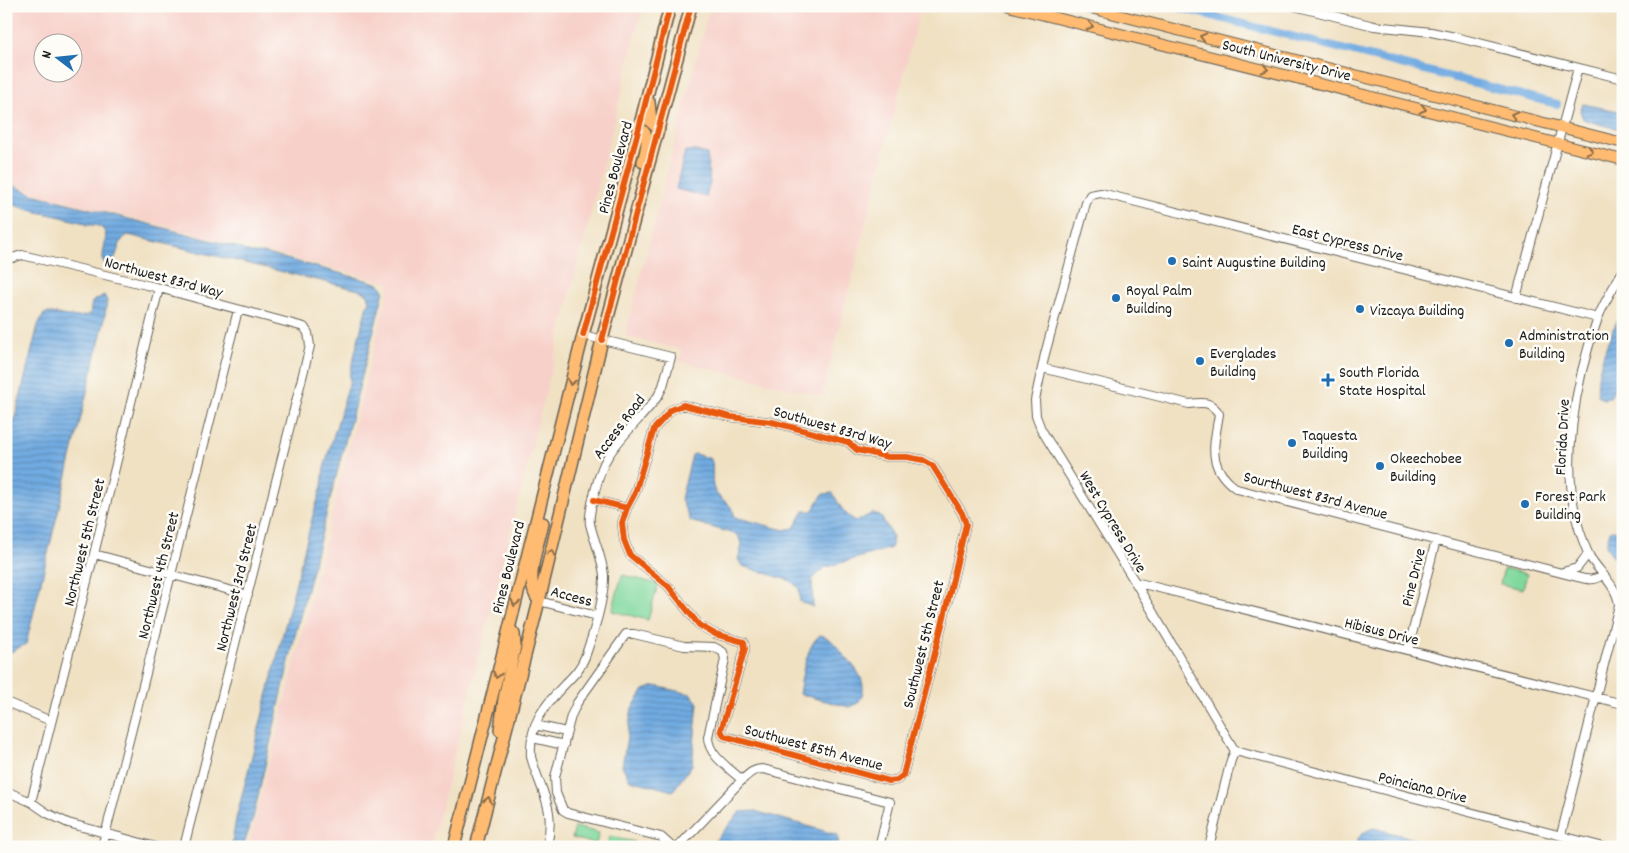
<svg xmlns="http://www.w3.org/2000/svg" width="1629" height="853" font-family="Dekko,sans-serif">
	<defs>
		<pattern id="water-rules" width="6" height="5" patternUnits="userSpaceOnUse" patternTransform="scale(1.25)"><rect width="6" height="5" fill="#71abe1"/><path d="M0 2.5h6" fill="none" stroke="#5c8ab6"/></pattern>
	</defs>
	<rect width="100%" height="100%" fill="#fdfcf7"/>
	<filter id="ink" filterUnits="userSpaceOnUse"><feTurbulence type="fractalNoise" baseFrequency=".02" numOctaves="2"/><feDisplacementMap in="SourceGraphic" scale="10" xChannelSelector="R" yChannelSelector="G"/><feConvolveMatrix kernelMatrix="1 2 1 2 8 2 1 2 1" color-interpolation-filters="sRGB"/></filter>
	<filter id="wash" filterUnits="userSpaceOnUse"><feTurbulence type="fractalNoise" baseFrequency=".0096" numOctaves="4" result="noise"/><feDisplacementMap in="SourceGraphic" scale="20" xChannelSelector="R" yChannelSelector="G"/><feGaussianBlur stdDeviation="1.12" result="paint"/><feColorMatrix in="noise" values="0 0 0 0 0 0 0 0 0 0 0 0 0 0 0 0 0 1.4 0 .05"/><feComposite in="paint" operator="in"/></filter>
	<g filter="url(#wash)">
		<rect width="100%" height="100%" fill="#f0e1c3"/>
		<path fill="#f7d0c9" fill-rule="evenodd" d="M6,6H643L431,847H248L390,283L42,195L6,181ZM42,42H72V72H42Z
			M710,6H921L822,396L679,361L682,350L625,336Z
			M508,837L555,847H505Z"/>
		<path fill="#80d89d" stroke="#4e7a5c" d="M1504,568L1527,574L1523,589L1500,584Z
			M622,575L658,584L648,620L612,611Z
			M575,827L599,833L596,844L572,838Z
			M610,836L634,842L632,847H607Z"/>
		<path fill="url(#water-rules)" stroke="#46647e" d="M1583,104L1623,112V130L1591,122L1583,119L1580,111Z
			M685,151H696L707,154L710,183L706,197L676,189Z
			M6,182L33,194L237,247L251,253H264L377,283L382,287L384,291L295,636L253,818L243,847H231L236,819L313,515L322,486L324,468L350,380L349,377L367,305L370,302L368,294L359,290L128,235C117,240 119,255 111,264L104,263C98,251 120,223 86,225L85,223C69,219 54,215 37,212C27,210 17,205 6,203Z
			M104,295L107,301L104,322L26,644L9,653L6,652V454L38,325L44,314L47,313C61,313 76,321 90,314L92,302Z
			M1623,309C1623,340 1625,370 1610,398L1603,399L1598,396C1594,370 1611,333 1623,309Z
			M695,454L711,459C715,470 709,483 716,493C719,499 727,501 730,506C733,509 734,514 735,517L784,530L794,528L804,511H812L823,494L833,493C839,504 844,516 857,521L873,513L880,515L893,537L891,548L824,568L812,580L813,607L800,602L799,588L791,581L742,566L738,559L742,546L738,535L690,521L681,499L692,455Z
			M1613,530L1623,532V565L1614,558L1606,546L1610,531Z
			M820,635C830,637 835,644 841,652C854,666 872,683 858,703L849,707L799,694C802,676 806,646 820,635Z
			M655,686L691,694L698,703L692,765L673,791L630,780L622,766L632,708L644,690Z
			M755,811L838,835L839,847H717L713,843L740,812Z
			M1374,828L1445,847H1355C1358,836 1363,831 1374,828Z"/>
		<g fill="none" stroke-linecap="round" stroke-linejoin="round">
			<path stroke="#71abe1" stroke-width="8" d="M1173,6L1557,104"/>
		</g>
	</g>
	<g filter="url(#ink)">
		<g fill="none" stroke-linecap="round" stroke-linejoin="round">
			<g stroke="#666156" stroke-width="10">
				<path id="minor" d="M1294,6L1374,26L1431,32L1455,37L1623,79
					M6,261L9,259L22,255L159,288L304,327L308,333L310,346L184,847
					M1516,298L1578,68
					M1042,368L1189,404C1203,402 1211,401 1219,414C1214,446 1206,467 1237,489L1577,577C1588,580 1594,581 1603,575
					M594,500L627,508L622,523L624,540L630,555L668,586L699,625L715,634L744,642L745,649L721,730L724,736L889,781L897,780L903,775L943,621L966,524L962,513L932,465L923,460L907,457H888L857,450L848,442L772,422L731,417L683,405L671,410L654,429L635,493L627,508
					M94,554L248,595
					M1563,572L1577,568L1588,554
					M1135,582L1623,704
					M539,601L597,616
					M1408,650L1436,540
					M6,702L51,721
					M535,725L566,732
					M533,738L564,745
					M1235,751L1135,582L1041,429L1036,416L1035,400L1045,354L1086,203L1090,195L1101,193L1598,318
					M1235,751L1604,847
					M6,791L31,802L47,813L68,823L156,847
					M31,802L94,554L159,288
					M1561,835L1619,605C1617,586 1600,573 1590,557C1586,550 1583,540 1580,532C1559,467 1575,381 1598,318C1604,302 1614,286 1623,271
					M102,847L238,310
					M547,847C556,806 541,793 531,757C529,724 543,707 565,684C573,676 581,668 585,657C593,636 605,597 604,575C602,557 594,541 590,524C588,512 600,469 607,458C620,436 643,417 658,396L663,386L671,357L583,335
					M672,847L661,837L568,813L563,810L556,793L555,777L571,716L577,703L626,634H634L684,646L714,647L723,652L725,659L708,737C708,755 729,768 742,780
					M678,847L742,780C749,774 753,769 763,769L890,802L879,847
					M1209,847L1231,760L1235,751"/>
			</g>
			<g stroke="#666156" stroke-width="12">
				<path id="major" d="M1009,6L1623,160
					M1083,6L1623,143"/>
			</g>
			<g stroke="#666156" stroke-width="14">
				<path id="highway" d="M649,102L651,122L659,129
					M639,128C652,136 646,149 643,162
					M539,601C523,582 538,546 543,523
					M500,730L504,699L515,646L514,634L509,628
					M454,847L583,335L639,128L670,6
					M476,847L539,601L602,340L691,6"/>
			</g>
			<use href="#minor" stroke="#fff" stroke-width="8"/>
			<use href="#major" stroke="#febb71" stroke-width="10"/>
			<use href="#highway" stroke="#febb71" stroke-width="11"/>
			<g stroke="#fdfcf7" stroke-width="9">
				<path id="cycleway" d="M583,335L639,128L670,6
					M602,340L691,6
					M594,500L627,508L622,523L624,540L630,555L668,586L699,625L715,634L744,642L745,649L721,730L724,736L889,781L897,780L903,775L943,621L966,524L962,513L932,465L923,460L907,457H888L857,450L848,442L772,422L731,417L683,405L671,410L654,429L635,493L627,508"/>
			</g>
			<use href="#cycleway" stroke="#e8590c" stroke-width="6"/>
		</g>
		<defs><path id="oneway-chevron" d="M-2-3.5L2.5 0L-2 3.5" fill="none" stroke-width="1.6" stroke-linecap="round" stroke-linejoin="round" transform="scale(1.25)"/></defs>
		<g stroke="#8d6c46">
			<use href="#oneway-chevron" transform="translate(1090 26) rotate(13)"/>
			<use href="#oneway-chevron" transform="translate(1203 37) rotate(-166)"/>
			<use href="#oneway-chevron" transform="translate(1265 69) rotate(14)"/>
			<use href="#oneway-chevron" transform="translate(1423 109) rotate(14)"/>
			<use href="#oneway-chevron" transform="translate(1514 115) rotate(-166)"/>
			<use href="#oneway-chevron" transform="translate(1590 151) rotate(15)"/>
			<use href="#oneway-chevron" transform="translate(571 382) rotate(104)"/>
			<use href="#oneway-chevron" transform="translate(551 553) rotate(-77)"/>
			<use href="#oneway-chevron" transform="translate(515 603) rotate(104)"/>
			<use href="#oneway-chevron" transform="translate(497 675) rotate(104)"/>
			<use href="#oneway-chevron" transform="translate(488 800) rotate(-76)"/>
		</g>
	</g>
	<g fill="#1f6fb2" stroke="#fdfcf7" stroke-width="2">
		<circle cx="1172" cy="261" r="5"/>
		<circle cx="1116" cy="298" r="5"/>
		<circle cx="1360" cy="309" r="5"/>
		<circle cx="1509" cy="343" r="5"/>
		<circle cx="1200" cy="361" r="5"/>
		<path d="M1325.5 372.5h5v5h5v5h-5v5h-5v-5h-5v-5h5z"/>
		<circle cx="1292" cy="443" r="5"/>
		<circle cx="1380" cy="466" r="5"/>
		<circle cx="1525" cy="504" r="5"/>
	</g>
	<g text-anchor="middle" stroke-width="5" stroke-linejoin="round" paint-order="stroke">
		<g font-size="16" fill="#1c1c1c" stroke="#fdfcf7">
			<text transform="translate(1287 59) rotate(14)" y="6">South University Drive</text>
			<text transform="translate(614 167) rotate(-75)" y="6">Pines Boulevard</text>
			<text transform="translate(1348 241) rotate(14)" y="6">East Cypress Drive</text>
			<text transform="translate(164 276) rotate(15)" y="6">Northwest 83rd Way</text>
			<text transform="translate(618 426) rotate(-53)" y="6">Access Road</text>
			<text transform="translate(833 426) rotate(16)" y="6">Southwest 83rd Way</text>
			<text transform="translate(1561 437) rotate(-87)" y="6">Florida Drive</text>
			<text transform="translate(1316 494) rotate(15)" y="6">Sourthwest 83rd Avenue</text>
			<text transform="translate(1114 521) rotate(59)" y="6">West Cypress Drive</text>
			<text transform="translate(83 542) rotate(-76)" y="6">Northwest 5th Street</text>
			<text transform="translate(507 567) rotate(-76)" y="6">Pines Boulevard</text>
			<text transform="translate(157 575) rotate(-76)" y="6">Northwest 4th Street</text>
			<text transform="translate(1412 577) rotate(-76)" y="6">Pine Drive</text>
			<text transform="translate(235 587) rotate(-76)" y="6">Northwest 3rd Street</text>
			<text transform="translate(572 595) rotate(15)" y="6">Access</text>
			<text transform="translate(1382 630) rotate(14)" y="6">Hibisus Drive</text>
			<text transform="translate(922 644) rotate(-76)" y="6">Southwest 5th Street</text>
			<text transform="translate(814 746) rotate(15)" y="6">Southwest 85th Avenue</text>
			<text transform="translate(1423 786) rotate(14)" y="6">Poinciana Drive</text>
		</g>
		<g font-size="16" fill="#1c1c1c" stroke="#fdfcf7" text-anchor="start">
			<text x="1182" y="267">Saint Augustine Building</text>
			<text x="1126" y="295">Royal Palm<tspan x="1126" dy="18">Building</tspan></text>
			<text x="1370" y="315">Vizcaya Building</text>
			<text x="1519" y="340">Administration<tspan x="1519" dy="18">Building</tspan></text>
			<text x="1210" y="358">Everglades<tspan x="1210" dy="18">Building</tspan></text>
			<text x="1339" y="377">South Florida<tspan x="1339" dy="18">State Hospital</tspan></text>
			<text x="1302" y="440">Taquesta<tspan x="1302" dy="18">Building</tspan></text>
			<text x="1390" y="463">Okeechobee<tspan x="1390" dy="18">Building</tspan></text>
			<text x="1535" y="501">Forest Park<tspan x="1535" dy="18">Building</tspan></text>
		</g>
	</g>
	<rect width="1629" height="853" fill="none" stroke="#fdfcf7" stroke-width="25"/>
	<g transform="translate(58 58) rotate(286)"><circle r="24" fill="#fdfcf7" stroke="#a3a29f"/>
	<path d="M0-4L9 19L0 12L-9 19Z" fill="#1f6fb2"/>
	<text y="-8" font-size="14" font-weight="bold" text-anchor="middle" fill="#1c1c1c">N</text>
	</g>
</svg>
